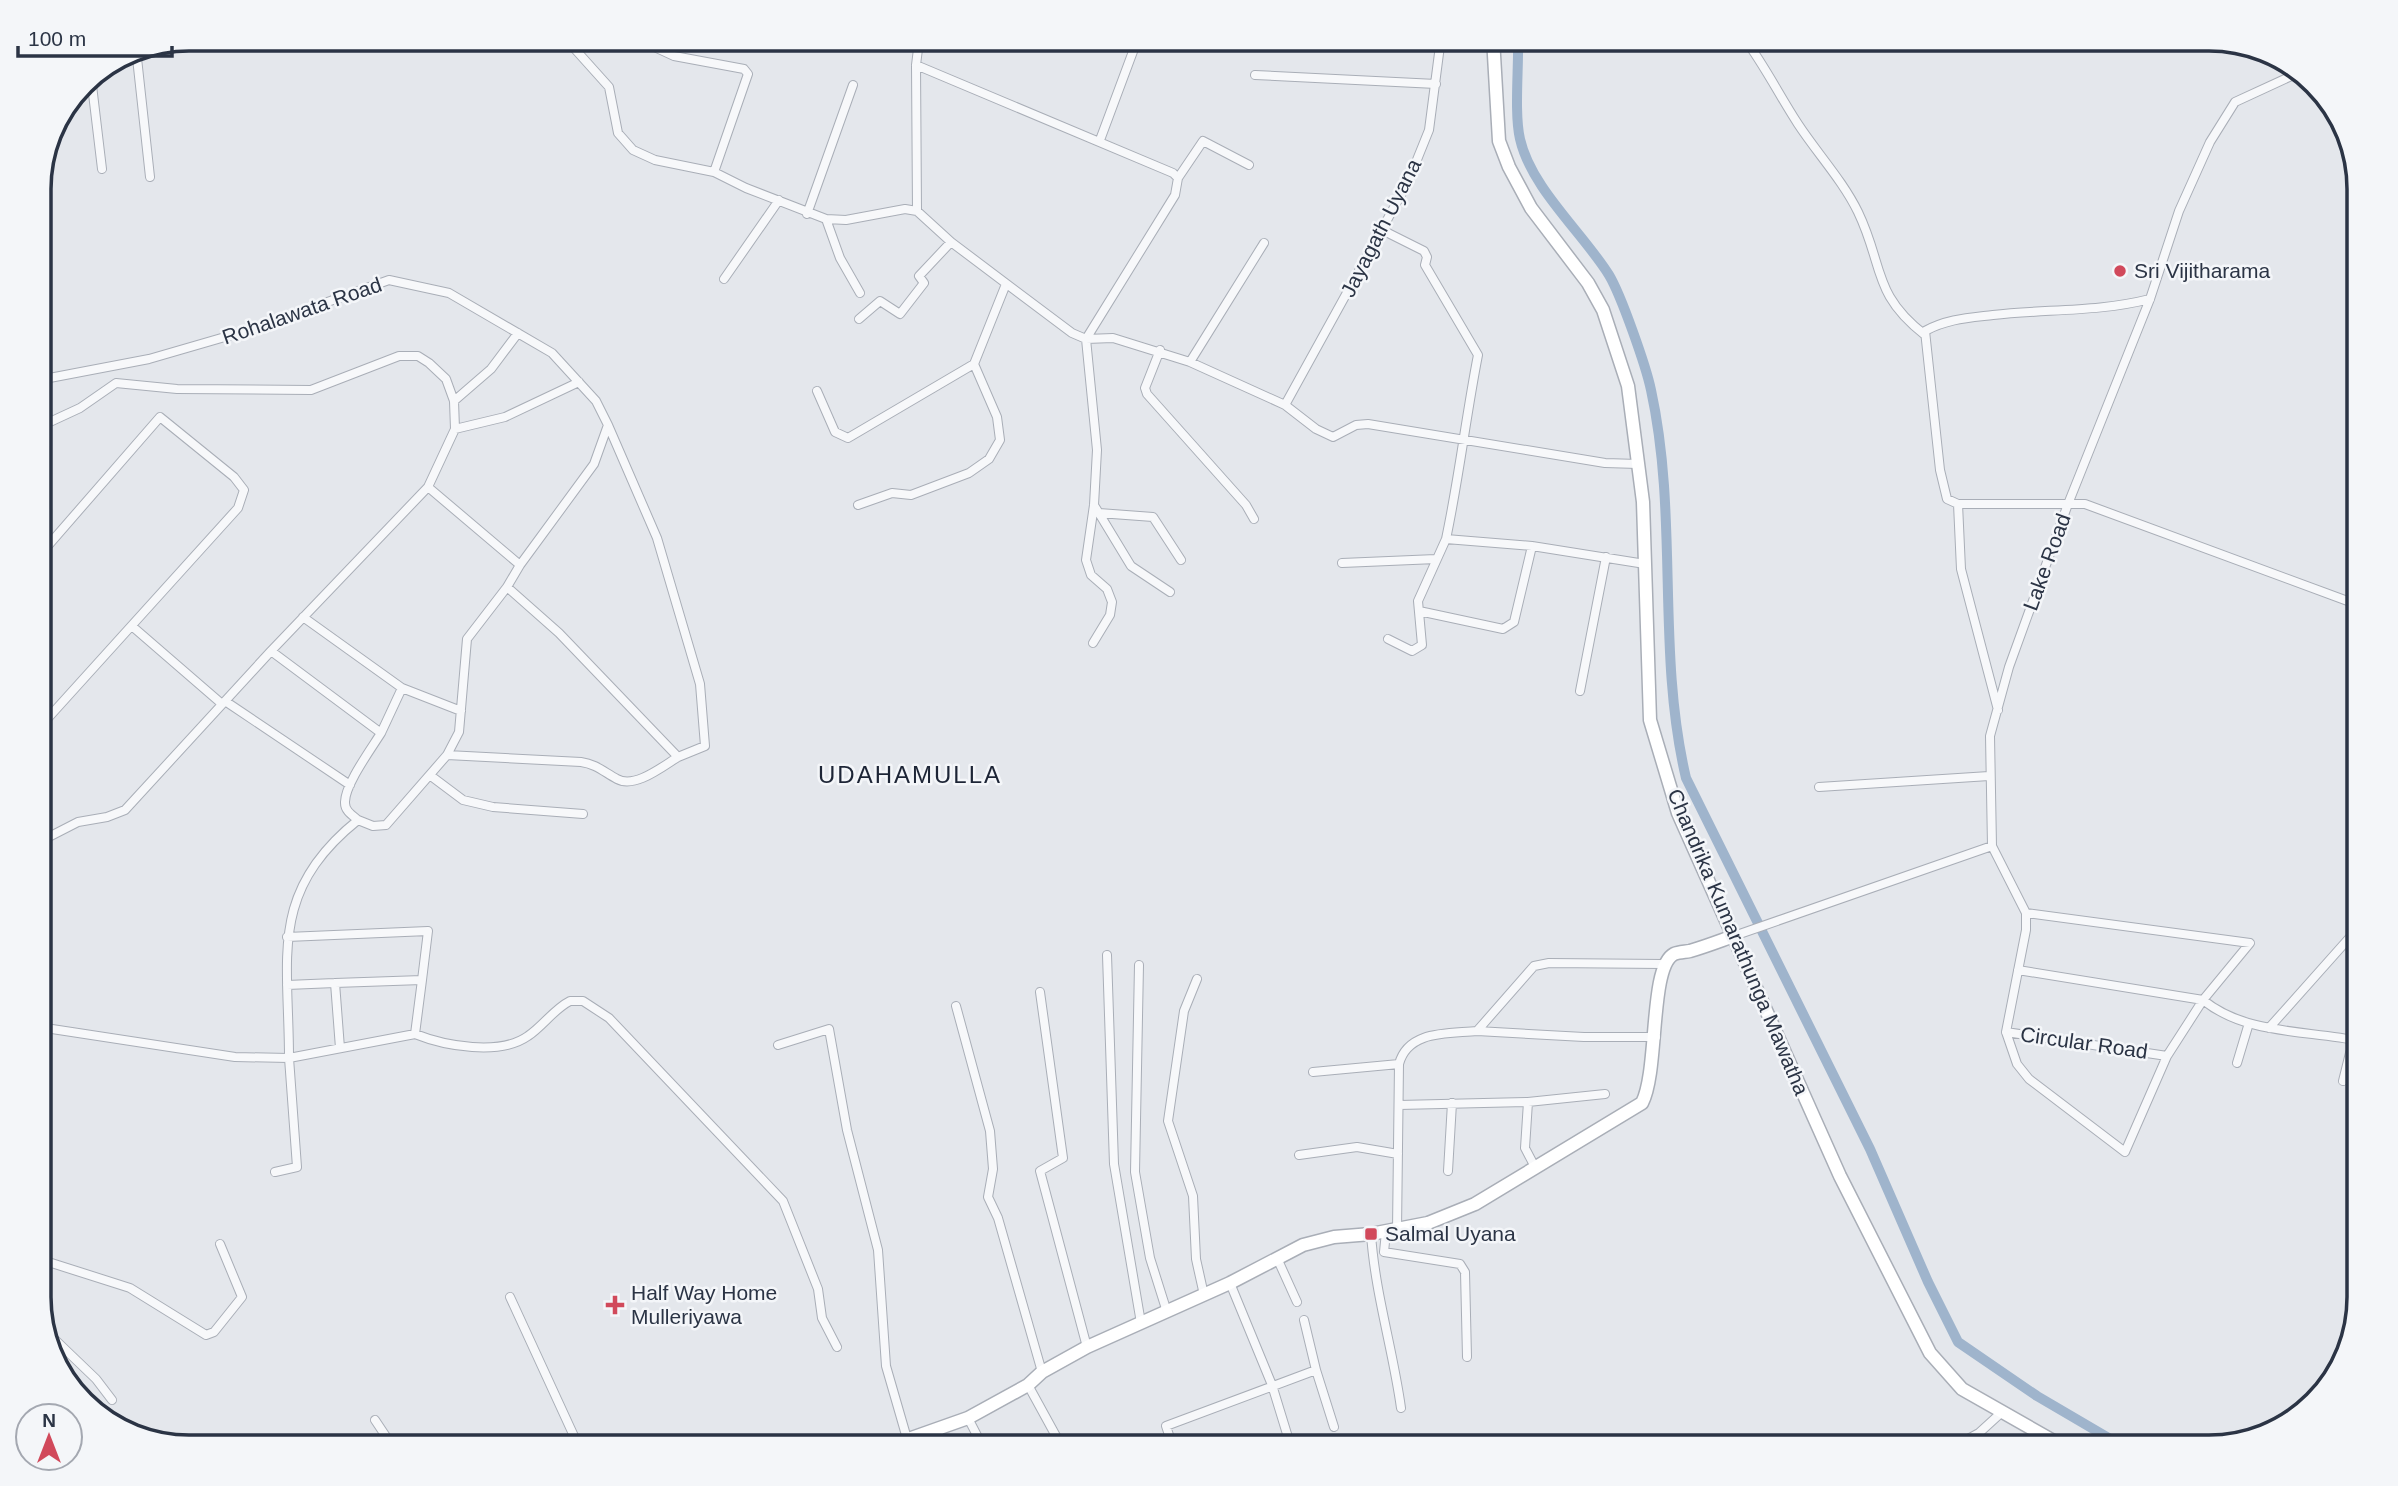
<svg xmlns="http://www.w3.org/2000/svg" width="2398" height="1486" font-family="Arial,sans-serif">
	<rect width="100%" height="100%" fill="#e4e7ec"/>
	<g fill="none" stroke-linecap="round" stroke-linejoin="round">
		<path stroke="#9fb4cc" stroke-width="10" d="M1518,38C1519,66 1514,113 1520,139C1531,188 1583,233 1609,275C1621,295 1646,366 1651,390C1679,518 1656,651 1686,778L1870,1149L1928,1282L1958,1342L2037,1396L2124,1447"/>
		<g stroke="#a9aeb7" stroke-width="10">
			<path id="street" d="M463,38L504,42L534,38
				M565,38L609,87L618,133L633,150L655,160L714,172L746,188L826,219L846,220L905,209L917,211L951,242L1072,333L1086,339L1113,338L1190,362L1285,405L1316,429L1333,437L1356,425L1368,424L1605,463L1638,464
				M635,38L674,56L744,69L748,74L714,172
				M1744,38C1765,66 1779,95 1798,124C1817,153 1843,181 1858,212C1884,266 1872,294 1925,335
				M143,48L212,38
				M136,49L150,177
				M916,65L1173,173L1178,178L1175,195L1086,339L1097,450L1094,505L1086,560L1091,575L1107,589L1112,602L1110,615L1093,643
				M2300,72L2235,102L2210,142L2179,211L2150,299L2068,504L2009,667L1990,736L1992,846L2026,913V930L2006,1032L2167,1056L2203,1000C2246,1035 2307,1030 2359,1041
				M1255,75L1436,84
				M91,77L102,169
				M1100,140L1138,38
				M1178,178L1203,141L1249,165
				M917,211L916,65L918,49L930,38
				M807,214L853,85
				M826,219L840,258L860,293
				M1382,230L1424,251L1427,257L1425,265L1478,355C1466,416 1459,478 1446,539L1532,546L1645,564
				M724,279L779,200
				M859,319L880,301L900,314L924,283L919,276L951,242
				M1160,350L1145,388L1147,394L1246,505L1254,519
				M1190,362L1264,243
				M39,380L149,359L249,330L389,280L449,293L552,353L596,401L608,425L594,464L520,565L428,487
				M817,391L835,432L848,438L974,364L1006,284
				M454,401L491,369L518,333
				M1285,405L1408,182L1429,130L1441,38
				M39,427L80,408L116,383L177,389L311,390L399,356H418L429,363L446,379L454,401L455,429L428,487L271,651
				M455,429L505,417L579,382
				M1958,504L1947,499L1940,470L1925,331C1947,319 1968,318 1993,315C2046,309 2099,312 2150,299
				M858,505L892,493L911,495L969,473L989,459L1000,440L997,417L974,364
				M1094,505L1131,566L1170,592
				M1099,513L1153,517L1181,560
				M39,556L160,417L234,477L244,490L238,508L39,728
				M1342,563L1436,559
				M507,587L520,565
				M1419,611L1503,629L1514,622L1532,546
				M303,617L402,688L461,711
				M133,627L222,704
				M1388,639L1412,651L1422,645L1418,601L1446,539
				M1580,691L1606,557
				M225,701L350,785
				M1998,710L1961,569L1958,504H2085L2353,603
				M381,733L402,688
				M447,755L581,762C596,764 604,772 617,779C635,789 663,766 678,757
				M431,776L463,800L493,807L583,814
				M1819,787L1989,776
				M39,842L78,822L107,817L125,810L271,651L381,733C371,749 344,786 345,803C345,811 352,815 358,820
				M287,937L428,931L422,980
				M1731,937L1992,846
				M1107,955L1114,1164L1141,1323
				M1139,965L1135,1172L1150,1258L1167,1312
				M2018,970L2203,1000L2250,943L2026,913
				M1197,979L1184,1011L1168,1121L1193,1196L1196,1259L1204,1295
				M287,985L335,983
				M1040,992L1063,1158L1040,1171L1087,1347
				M956,1006L990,1131L993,1169L988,1197L998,1218L1042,1372
				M39,1027L235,1057L289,1058L297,1167L275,1172
				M2269,1028L2359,927
				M1477,1031L1584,1037H1656
				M2006,1032L2017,1064L2029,1079L2125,1152L2167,1056
				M415,1034C445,1046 500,1056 528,1036C543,1026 554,1009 570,1001H583L609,1018L783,1201L818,1289L822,1318L837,1347
				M778,1045L829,1029L847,1130L878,1250L886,1366L908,1442
				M340,1048L335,983L422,980L415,1034L289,1058C289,957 268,892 358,820L373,826L386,825L447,755L459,732L467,639L507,587L559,633L678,757L705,746L700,684L657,538L608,425
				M2237,1063L2249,1023
				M1313,1072L1399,1064
				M2343,1081L2350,1053L2358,1038
				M1528,1102L1525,1148L1535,1167
				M1399,1105L1528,1102L1605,1094
				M1299,1155L1357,1147L1398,1154
				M1448,1171L1452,1103
				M1397,1230L1399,1064C1408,1030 1448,1034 1477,1031L1534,966L1549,963L1663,964
				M1386,1232L1384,1252L1460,1264L1465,1272L1467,1357
				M1371,1234C1375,1293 1393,1350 1401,1408
				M1277,1258L1297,1302
				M39,1259L130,1288L206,1335L214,1332L242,1297L220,1244
				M1230,1283L1272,1385L1291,1447
				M510,1297L579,1447
				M1304,1320L1316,1370
				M47,1332L96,1379L112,1400
				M1028,1385L1062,1447
				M968,1418L983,1447
				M375,1420L393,1447
				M937,1431L945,1447
				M1957,1445L1979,1433L2002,1412
				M1173,1447L1166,1426L1316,1370L1334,1427
				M1897,1447L1917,1443L1963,1447"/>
		</g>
		<g stroke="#a9aeb7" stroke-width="15">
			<path id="secondary" d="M1493,38L1499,141L1509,167L1531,208L1588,283L1603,310L1628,386L1643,502L1650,720L1678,813L1840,1176L1930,1353L1962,1389L2064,1447
				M886,1447L968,1418L1028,1385L1042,1372L1087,1347L1230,1283L1303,1245L1334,1237L1371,1234L1428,1223L1475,1204L1642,1103C1659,1070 1649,967 1674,954C1679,952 1685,952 1690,951C1704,947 1717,942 1731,937"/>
		</g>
		<use href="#street" stroke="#f7f8fa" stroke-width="8"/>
		<use href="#secondary" stroke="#fff" stroke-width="12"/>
	</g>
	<g fill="#d1495b" stroke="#f4f6f9" stroke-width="2.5">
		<circle cx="2120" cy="271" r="7"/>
		<rect x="1364" y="1227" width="14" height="14" rx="3.5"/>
		<path d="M611.5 1294.5h7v7h7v7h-7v7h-7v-7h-7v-7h7z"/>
	</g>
	<g text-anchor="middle" stroke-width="5" stroke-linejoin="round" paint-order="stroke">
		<g font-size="21" fill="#2b3445" stroke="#f4f6f9">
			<text transform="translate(1381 228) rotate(-63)" y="7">Jayagath Uyana</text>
			<text transform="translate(302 311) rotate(-19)" y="7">Rohalawata Road</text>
			<text transform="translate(2047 562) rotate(-70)" y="7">Lake Road</text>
			<text transform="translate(1738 942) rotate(67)" y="7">Chandrika Kumarathunga Mawatha</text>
			<text transform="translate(2084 1043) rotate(8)" y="7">Circular Road</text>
		</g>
		<g font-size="21" fill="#2b3445" stroke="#f4f6f9" text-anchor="start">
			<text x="2134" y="278">Sri Vijitharama</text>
			<text x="1385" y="1241">Salmal Uyana</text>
			<text x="631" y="1300">Half Way Home<tspan x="631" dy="24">Mulleriyawa</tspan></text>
		</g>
		<g font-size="24" letter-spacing="2" fill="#1d2536" stroke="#f4f6f9">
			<text x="910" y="783">UDAHAMULLA</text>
		</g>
	</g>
	<path d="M0 0H2398V1486H0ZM189 51H2209A138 138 0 0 1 2347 189V1297A138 138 0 0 1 2209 1435H189A138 138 0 0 1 51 1297V189A138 138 0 0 1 189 51Z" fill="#f4f6f9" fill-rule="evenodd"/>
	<path fill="none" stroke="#2b3445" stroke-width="3.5" d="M189 51H2209A138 138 0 0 1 2347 189V1297A138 138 0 0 1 2209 1435H189A138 138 0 0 1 51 1297V189A138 138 0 0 1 189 51Z"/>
	<g transform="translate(49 1437)"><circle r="33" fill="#f4f6f9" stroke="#a4a8b1" stroke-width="2"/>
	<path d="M0-5L12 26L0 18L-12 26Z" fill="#d1495b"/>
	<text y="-10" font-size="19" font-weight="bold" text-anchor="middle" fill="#2b3445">N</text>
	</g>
	<path d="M18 46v10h154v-10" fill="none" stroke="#2b3445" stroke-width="3.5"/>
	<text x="28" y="46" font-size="21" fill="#2b3445" stroke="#f4f6f9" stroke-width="5" paint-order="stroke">100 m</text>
</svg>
